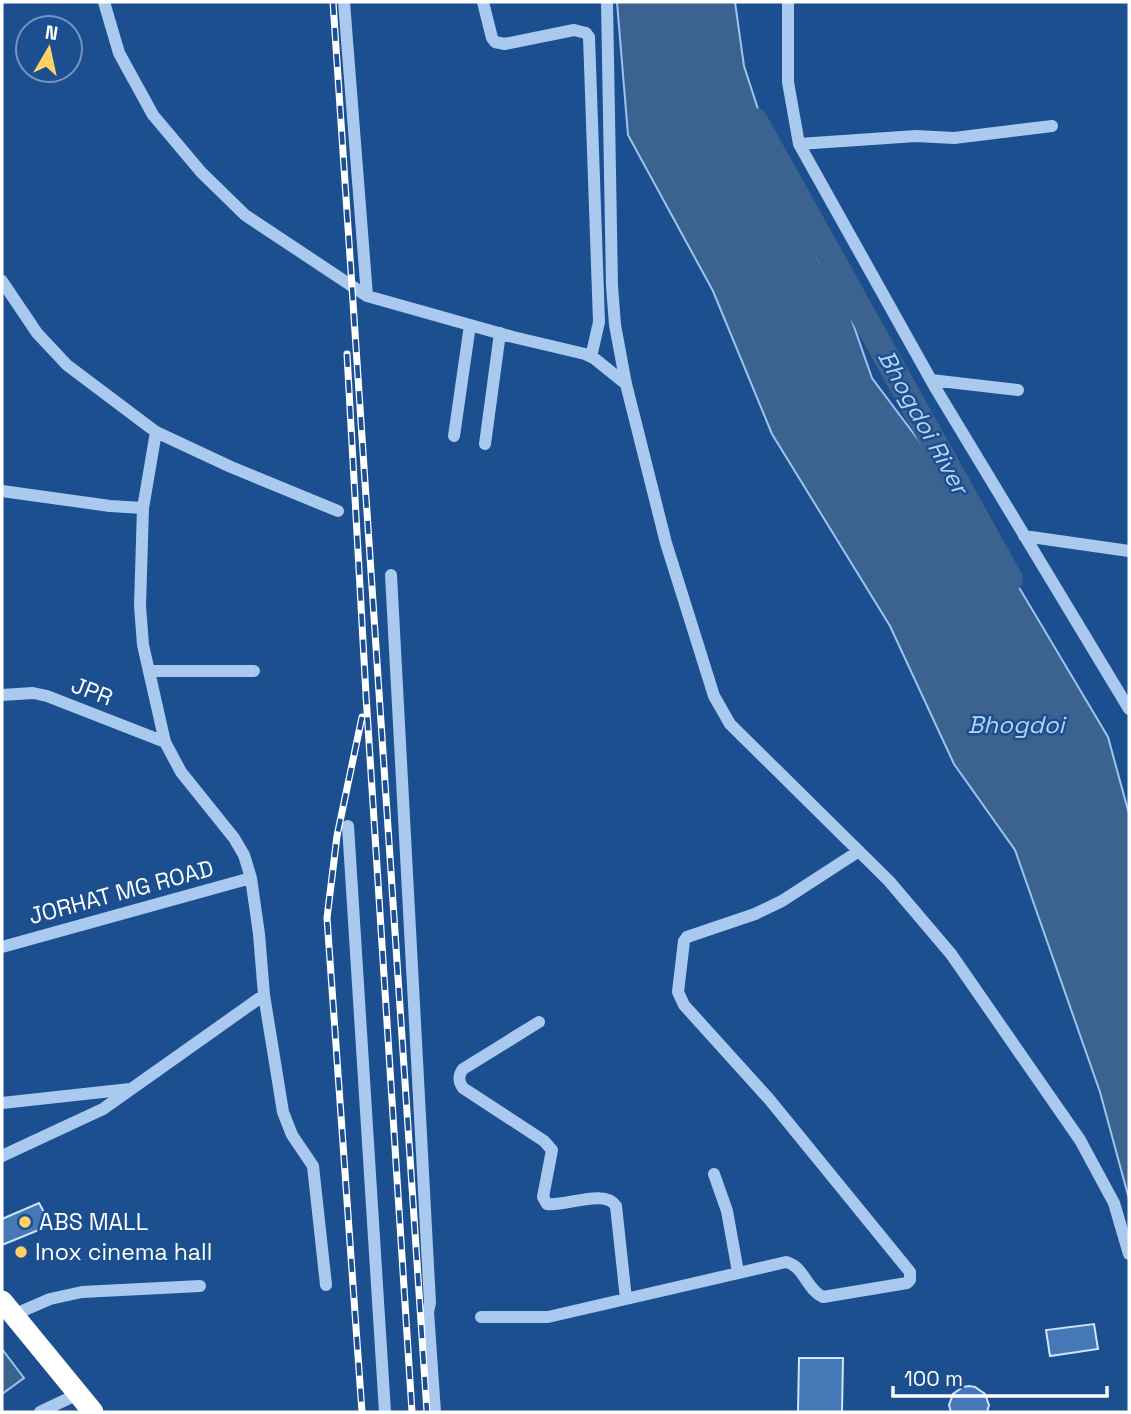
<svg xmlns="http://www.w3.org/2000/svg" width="1131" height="1414" font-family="'Space Grotesk',sans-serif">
	<rect width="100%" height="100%" fill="#1b4f8f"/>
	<path fill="#3c6290" stroke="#9cc4f0" stroke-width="2" d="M617,2H735L744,66L769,143L796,216L819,261L843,295L872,378L917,438L1011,574L1108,737L1129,814V1199L1100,1092L1015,850L954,764L890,626L772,434L713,291L628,135Z
		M2,1349L24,1378L2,1394Z"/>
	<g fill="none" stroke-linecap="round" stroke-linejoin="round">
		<path stroke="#3c6290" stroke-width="26" d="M755,121L1010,579"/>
	</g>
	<path fill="#4478b7" stroke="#cfe3fa" stroke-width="2" d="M39,1203L51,1225L2,1245V1219Z
		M1094,1324L1098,1349L1050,1356L1046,1330Z
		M799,1358H843L842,1412H798Z
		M969,1386L975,1387L985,1394L989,1405L987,1412H951L949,1405L953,1394L963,1387Z"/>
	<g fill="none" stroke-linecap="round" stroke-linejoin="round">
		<path stroke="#a9c9ee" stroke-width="12" d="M104,2L119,53L153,115L201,172L245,215L367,296L513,337L585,354L595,359L626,384
			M344,2L367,296
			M483,2L492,38L495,42L505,44L574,30L586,33L589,37L599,322L591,357
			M607,2L612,286L615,325L626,384L666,543L714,696L730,724L889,881L951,954L1080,1140L1114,1203L1129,1254
			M788,2V82L799,144L936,389L1129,709
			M799,144L916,136L954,138L1052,126
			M2,281L37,333L67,365L156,432L231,467L338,511
			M931,380L1018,390
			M156,432L143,508L140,606L143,645L165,742L181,772L234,838L244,855L251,878L259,934L264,995L283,1112L292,1135L313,1166L326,1285
			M454,436L470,325
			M485,444L500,333
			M2,491L110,506L143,508
			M1024,536L1129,551
			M391,575L430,1303L428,1312L435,1412
			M149,671H254
			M2,695L33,693L47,696L165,742
			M348,826L385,1412
			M2,947L251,878
			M539,1022L463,1069C458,1076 458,1081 463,1088L544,1141L552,1150L543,1197L547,1204C565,1207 605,1188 616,1206L626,1299
			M2,1103L130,1089
			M2,1156L103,1109L264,995
			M714,1174L727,1211L738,1272
			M13,1315L50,1299L82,1292L200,1286
			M481,1317H548L786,1262C804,1266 806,1289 823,1297L907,1283L910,1280V1272L769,1099L684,1005L678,992L684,941L687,937L755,914L782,901L859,851
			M40,1412L78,1394"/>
		<path stroke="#fff" stroke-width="21" d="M2,1301L93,1412"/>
		<g stroke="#fff" stroke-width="7">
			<path id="rail" d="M333,2L427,1412
				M347,354L366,695L412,1412
				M362,717L337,836L327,918L362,1412"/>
		</g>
		<use href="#rail" stroke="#1b4f8f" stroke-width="4.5" stroke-dasharray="13" stroke-linecap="butt"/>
	</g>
	<g fill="#ffd166" stroke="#1b4f8f" stroke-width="2.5">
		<circle cx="25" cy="1222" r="7"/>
		<circle cx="21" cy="1252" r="7"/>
	</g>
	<g text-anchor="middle" stroke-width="5" stroke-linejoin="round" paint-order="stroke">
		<g font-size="23" fill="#fff" stroke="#1b4f8f">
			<text transform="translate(92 691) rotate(21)" y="8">JPR</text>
			<text transform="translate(121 892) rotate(-15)" y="8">JORHAT MG ROAD</text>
		</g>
		<g font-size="23" fill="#fff" stroke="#1b4f8f" text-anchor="start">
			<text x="39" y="1230">ABS MALL</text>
			<text x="35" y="1260">Inox cinema hall</text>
		</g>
		<g font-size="24" font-style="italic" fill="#b5d3f5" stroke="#1b4f8f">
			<text transform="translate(923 422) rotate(61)" y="8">Bhogdoi River</text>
			<text x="1016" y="733">Bhogdoi</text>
		</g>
	</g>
	<rect width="1131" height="1414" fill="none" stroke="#ffffff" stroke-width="7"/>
	<g transform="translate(49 49) rotate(9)"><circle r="33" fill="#1b4f8f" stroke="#7695bc" stroke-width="2"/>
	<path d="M0-5L12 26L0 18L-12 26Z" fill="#ffd166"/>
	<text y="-10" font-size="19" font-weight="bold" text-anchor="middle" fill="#ffffff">N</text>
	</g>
	<path d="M893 1386v10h214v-10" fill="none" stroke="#ffffff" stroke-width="3.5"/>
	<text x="904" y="1386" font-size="21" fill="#ffffff" stroke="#1b4f8f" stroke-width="5" paint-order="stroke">100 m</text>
</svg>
